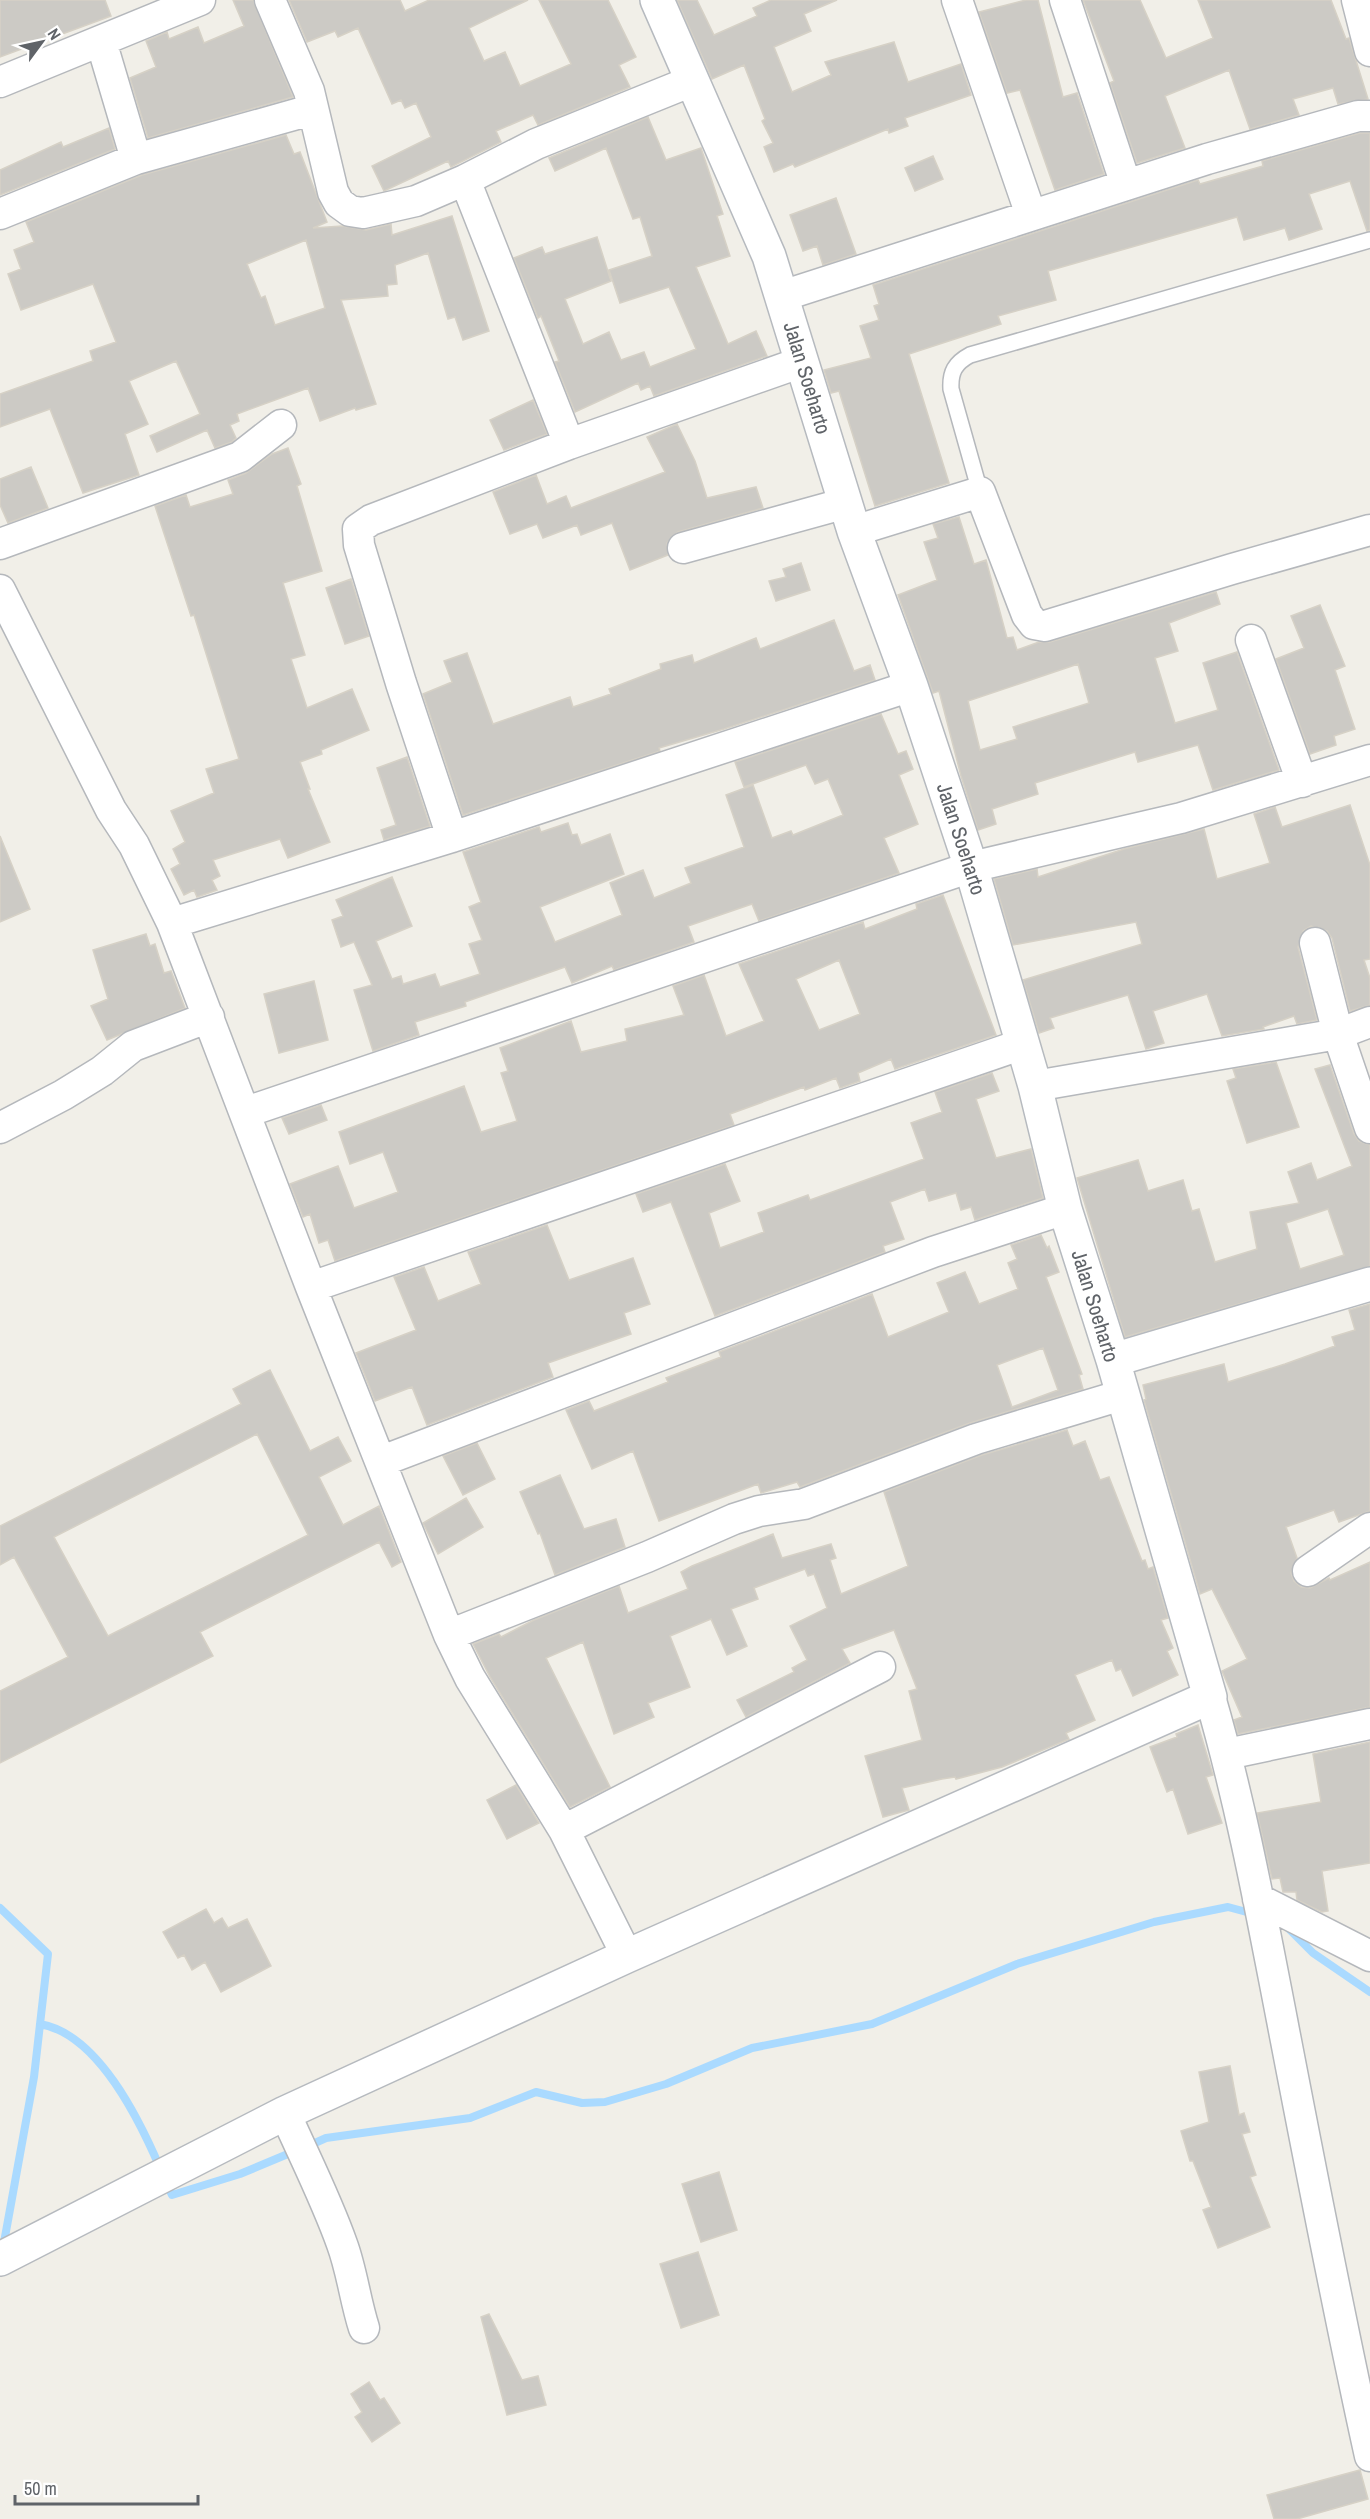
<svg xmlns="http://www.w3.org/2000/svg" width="1370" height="2519" font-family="'Archivo Narrow',sans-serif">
	<rect width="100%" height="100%" fill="#f1efe8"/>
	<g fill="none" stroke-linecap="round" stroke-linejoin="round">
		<path stroke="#aadaff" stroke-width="8" d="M0,1908L48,1954L34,2077L3,2248
			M1287,1927L1313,1953L1370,1992
			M40,2024C98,2034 139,2119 160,2168
			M306,2147L326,2138L470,2118L536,2092L582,2103L605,2102L666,2084L752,2048L872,2024L1017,1964L1154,1922L1228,1907L1254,1914
			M166,2182L172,2195L240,2174L295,2151"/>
	</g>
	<path fill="#cccac5" stroke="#d6d1c6" stroke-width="1.5" fill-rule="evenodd" d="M0,0H105L111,16L0,57Z
		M233,0H253L293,97L148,138L130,78L156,67L146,41L167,32L169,39L198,27L204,43L244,26Z
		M289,0H400L405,11L429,0H528L469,28L484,61L505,52L520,86L571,64L539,0H608L636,57L619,65L630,87L538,125L533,115L496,131L501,142L451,167L448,161L384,191L372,166L431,137L416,103L405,108L401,100L392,104L358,28L338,37L335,31L307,42Z
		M677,0H697L714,35L757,16L753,8L771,0H837L804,14L811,31L774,47L792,92L831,75L825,62L894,42L908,82L961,64L971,95L905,118L908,126L889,133L888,129L795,167L793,164L774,172L764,147L773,143L762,121L765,119L744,65L712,79Z
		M1026,0H1038L1063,97L1077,93L1104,174L1055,190L1020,90L1007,93L979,12Z
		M1083,0H1140L1166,58L1213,38L1198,0H1331L1346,39L1349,38L1368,99L1338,104L1333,88L1293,99L1299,115L1250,129L1229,70L1165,96L1185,148L1137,163L1110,83L1114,81Z
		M648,117L666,160L701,148L723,214L717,216L730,256L696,267L728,344L756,331L767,356L654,396L650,386L641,390L638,383L575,412L555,362L559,361L541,316L538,318L514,258L542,247L545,254L597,237L611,281L565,299L583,344L609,332L621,360L644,352L650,367L696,349L669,287L620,303L609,270L652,256L640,217L633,219L606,148L555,171L549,158Z
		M109,128L115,149L0,195V170L61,142L63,147Z
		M1360,133H1370V230L1367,231L1350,181L1309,194L1322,229L1289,240L1285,228L1244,240L1237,217L1048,271L1056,300L998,316L1001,324L909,354L949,483L875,506L839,391L831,393L824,370L871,358L860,326L879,320L874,306L879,304L873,285L1198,180L1200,184L1263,166L1262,161Z
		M286,135L294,154L300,152L327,222L313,228L342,226L366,230L391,224L392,235L452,216L489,331L463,340L455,317L448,319L428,253L395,265L397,284L387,285L388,296L341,300L376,404L356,410L355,408L320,421L308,388L237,414L239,421L230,425L236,438L232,442L215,448L207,430L157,452L150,436L200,414L176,361L129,381L148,424L125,434L139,475L83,493L50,409L0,427V394L93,361L90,351L116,342L93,284L21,310L8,274L21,269L14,250L34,242L26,222L142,175ZM306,240L325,308L275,325L265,296L261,298L247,264Z
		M933,156L943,179L915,191L905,168Z
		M836,198L856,254L823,265L817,246L803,251L790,215Z
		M533,400L547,434L504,450L490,420Z
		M677,424L695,461L707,498L756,487L763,508L678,532L667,543L668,555L630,570L612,523L581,535L577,525L543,538L537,524L510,534L493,492L536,475L547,504L566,496L571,508L665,472L647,437Z
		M288,448L301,484L297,486L322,571L283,583L305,655L291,659L307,708L352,689L369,730L321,750L322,754L300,762L310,789H308L330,842L288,858L280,839L213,860L220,876L212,880L217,890L197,897L194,890L184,895L171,869L180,864L173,849L185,842L171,811L214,793L206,769L239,759L194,615L191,616L155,506L186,495L190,507L233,494L228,480L246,473L272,454Z
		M31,467L48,508L8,523L0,505V479Z
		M959,517L974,564L986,560L1007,638L1013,637L1017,650L1039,642H1050L1216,592L1220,604L1169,623L1178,651L1155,658L1175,723L1218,710L1203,663L1237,652L1279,770L1213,790L1198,745L1138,762L1135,752L1035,783L1038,794L992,809L996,824L978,830L961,776L939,691L933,693L898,595L937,580L924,542L938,538L933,524ZM1078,664L1089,703L1013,727L1017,739L980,750L968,701Z
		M801,563L810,590L776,601L769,581L786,577L783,569Z
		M351,579L369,636L345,644L326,588Z
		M1320,605L1345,666L1335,670L1355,729L1334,736L1336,745L1310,754L1276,659L1304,648L1291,616Z
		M834,620L854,671L870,665L875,680L724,729L659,748L660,751L463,815L423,694L452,682L444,661L467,653L493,724L570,697L573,707L611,694L609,689L661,669L660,664L692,655L694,663L756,638L760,649Z
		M881,714L898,754L906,751L913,769L899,775L918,824L884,838L899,873L759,921L752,904L688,926L694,942L614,970L612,966L572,983L565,967L465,1002L466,1006L415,1022L419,1035L373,1051L354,990L372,985L354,942L341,947L332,920L343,916L336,900L392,877L412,926L376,941L392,979L401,976L403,984L435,974L440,987L480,974L469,944L482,940L469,907L481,902L463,852L539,827L541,832L568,823L572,835L577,834L581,845L610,834L624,874L540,907L555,942L622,915L610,883L643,870L654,898L691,883L685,868L744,847L726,795L753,785L772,838L791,831L793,835L843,815L828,779L815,784L806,765L744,787L735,762Z
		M407,757L430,826L384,840L381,830L396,825L377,768Z
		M1350,805L1370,865V959L1364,960L1370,978V1005L1350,1011L1332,938L1327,931L1311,926L1303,931L1298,947L1317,1020L1297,1024L1294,1016L1263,1027L1264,1029L1222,1036L1207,994L1153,1011L1164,1043L1146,1049L1128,995L1050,1018L1054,1028L1039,1033L1023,980L1142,944L1136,922L1013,945L994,879L1037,869L1038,877L1124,849L1204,829L1217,879L1270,863L1254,814L1275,807L1282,827Z
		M0,836L30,909L0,922Z
		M943,895L996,1035L895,1069L891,1059L858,1073L860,1081L840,1088L836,1078L805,1090L804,1087L730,1114L734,1125L335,1261L328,1240L319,1243L310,1214L303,1217L290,1184L338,1166L354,1208L398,1192L383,1152L350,1164L339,1132L464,1086L481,1132L517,1121L501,1073L508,1071L500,1048L571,1021L581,1052L627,1041L625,1029L684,1015L673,986L704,975L726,1036L764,1021L739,964L863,922L865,929L917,909L916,904ZM839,960L860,1014L819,1030L796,979Z
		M146,934L150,946L155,944L164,973L171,971L185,1008L107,1040L91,1006L108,999L93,950Z
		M314,981L328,1040L279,1053L264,994Z
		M1276,1062L1299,1127L1247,1143L1227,1081L1236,1078L1233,1069Z
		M1330,1065L1354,1134L1359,1141L1370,1145V1266L1125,1337L1077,1178L1138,1160L1148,1191L1183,1180L1192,1211L1199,1209L1215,1262L1257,1249L1250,1212L1299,1203L1288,1172L1311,1163L1317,1180L1352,1166L1315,1069ZM1328,1209L1344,1255L1300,1269L1286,1223Z
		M992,1073L999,1091L976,1099L996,1158L1031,1149L1043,1198L975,1220L971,1207L961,1210L956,1193L929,1201L925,1189L890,1202L904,1239L883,1246L885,1252L715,1316L671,1202L643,1212L636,1194L725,1164L740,1201L709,1213L720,1248L764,1232L758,1213L808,1195L810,1200L924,1159L911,1123L942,1112L935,1092Z
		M321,1105L327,1120L289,1134L282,1118Z
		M547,1225L569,1280L633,1258L650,1304L624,1313L631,1334L548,1363L553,1377L427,1425L412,1387L375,1401L356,1353L416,1330L394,1277L424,1267L438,1301L481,1284L468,1252Z
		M1041,1235L1047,1248L1049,1246L1059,1272L1046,1277L1082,1374L1079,1375L1083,1389L970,1423L800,1487L797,1482L761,1493L758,1484L659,1521L633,1451L592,1469L566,1410L589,1401L594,1411L668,1382L666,1378L721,1357L719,1352L872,1294L888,1337L949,1312L937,1283L965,1272L979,1304L1018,1289L1008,1263L1017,1259L1011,1245ZM1043,1348L1058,1390L1012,1407L997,1365Z
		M1370,1304V1511L1339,1522L1334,1510L1286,1527L1297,1558L1291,1573L1294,1581L1301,1587L1310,1588L1329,1578L1330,1580L1370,1562V1707L1238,1734L1234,1720L1242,1717L1222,1671L1247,1659L1212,1589L1200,1594L1144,1400L1146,1399L1143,1385L1224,1364L1228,1382L1285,1364L1335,1346L1332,1337L1355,1330L1349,1310Z
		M270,1370L310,1451L338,1437L351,1461L319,1477L343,1525L379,1506L401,1562L392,1567L379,1542L200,1632L213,1656L0,1763V1691L68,1657L14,1557L0,1565V1526L241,1404L233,1389ZM257,1434L308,1535L108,1636L54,1537Z
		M1067,1430L1073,1446L1085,1441L1100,1480L1109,1477L1142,1561L1145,1560L1148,1569L1153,1567L1168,1618L1161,1620L1173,1648L1167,1651L1178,1675L1133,1696L1121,1669L1116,1671L1112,1660L1075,1675L1095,1720L1066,1733L1069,1739L1002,1767L956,1779L955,1777L942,1779L902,1788L909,1810L883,1817L865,1756L922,1740L909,1691L917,1689L894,1630L842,1649L850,1663L746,1717L737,1700L794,1672L792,1668L807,1660L790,1626L827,1608L814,1574L808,1576L805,1569L754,1588L758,1599L731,1609L747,1646L727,1655L711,1619L670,1636L690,1687L648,1703L654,1717L614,1734L583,1642L546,1658L610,1787L570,1807L490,1677L473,1644L499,1634L501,1637L534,1620L619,1586L628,1613L688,1589L681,1572L692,1566L773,1534L782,1558L831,1544L836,1558L830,1560L841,1594L908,1566L884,1492L982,1455Z
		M477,1443L495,1479L463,1495L443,1456Z
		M560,1475L584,1529L616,1519L625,1547L555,1575L540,1533L538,1534L520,1492Z
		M466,1498L483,1527L438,1554L423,1523Z
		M1198,1725L1213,1775L1206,1777L1222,1823L1188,1834L1173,1789L1167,1792L1150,1747L1177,1737L1176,1734Z
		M1370,1742V1863L1322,1871L1328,1911L1322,1912L1297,1900L1296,1892H1283L1280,1878L1272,1879L1257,1813L1321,1802L1313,1754Z
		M516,1785L539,1823L507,1839L487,1800Z
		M206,1909L214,1923L222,1918L228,1928L247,1919L271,1966L221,1992L205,1962L192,1970L184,1955L178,1958L163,1932Z
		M1230,2066L1239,2115L1244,2113L1250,2132L1242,2134L1256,2175L1250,2177L1270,2227L1218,2248L1203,2210L1211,2207L1193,2161H1190L1181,2131L1209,2122L1199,2072Z
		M719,2172L737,2230L701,2242L682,2184Z
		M698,2252L719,2315L681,2328L660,2264Z
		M489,2314L522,2380L538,2376L546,2405L507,2415L481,2317Z
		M369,2382L380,2400L384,2398L400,2423L372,2442L355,2417L362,2412L351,2394Z
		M1360,2470L1368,2499L1297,2519H1274L1267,2495Z"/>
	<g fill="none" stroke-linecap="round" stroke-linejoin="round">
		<g stroke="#b5b8bc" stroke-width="18">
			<path id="lane" d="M980,492L951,389C950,372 955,363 970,355L1370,240"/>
		</g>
		<g stroke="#b5b8bc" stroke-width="33">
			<path id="street" d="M270,0L309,91L333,192L339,203L350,211L363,213L416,201L465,180L536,144L692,81
				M957,0L1031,215
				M1065,0L1126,185
				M1357,0L1370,51
				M101,41L136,159
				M0,82L200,0
				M465,180L569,444
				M0,214L136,159L311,110
				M782,296L1207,159L1358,116H1370
				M854,531L980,492L1027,615L1034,624L1045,626L1232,569L1370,530
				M0,544L240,457L281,425
				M683,548L846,503
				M0,590L111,810L134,845L172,923L311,1287L449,1635L470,1678L564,1830L627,1956
				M1251,640L1302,782
				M452,837L401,683L359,545L358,529L371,520L569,444L802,362
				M172,923L452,837L911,686
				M1315,943L1338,1034L1370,1128
				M1035,1086L1338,1034L1370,1022
				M246,1112L971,867L1181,818L1370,760
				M0,1128L63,1095L102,1071L133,1046L209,1017
				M311,1287L1023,1044
				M382,1461L933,1252L1065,1209
				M1308,1571L1370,1528
				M449,1635L647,1557L734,1519L759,1511L804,1504L976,1439L1122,1395
				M1210,1697C1241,1803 1261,1912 1282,2020C1310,2166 1338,2311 1370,2456
				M1227,1754L1370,1724
				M564,1830L880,1667
				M1258,1899L1370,1956
				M285,2113C304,2156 326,2199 342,2244C352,2271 355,2300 364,2328"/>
		</g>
		<g stroke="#b6babf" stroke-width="36">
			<path id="secondary" d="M1113,1360L1370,1284
				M0,2259L285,2113L627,1956L1210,1697L1113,1360L1065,1209L1035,1086L971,867L911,686L854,531L769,256L657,0"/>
		</g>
		<use href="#lane" stroke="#fff" stroke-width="15"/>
		<use href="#street" stroke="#fff" stroke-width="30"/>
		<use href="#secondary" stroke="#fff" stroke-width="33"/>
	</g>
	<g text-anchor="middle" stroke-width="4.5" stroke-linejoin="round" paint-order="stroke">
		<g font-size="21" fill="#5f6368" stroke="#fff">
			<text transform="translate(807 378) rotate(73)" y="7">Jalan Soeharto</text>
			<text transform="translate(961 839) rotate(72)" y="7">Jalan Soeharto</text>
			<text transform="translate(1095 1306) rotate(73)" y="7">Jalan Soeharto</text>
		</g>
	</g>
	<g transform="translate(42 42) rotate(57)" stroke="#ffffff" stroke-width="4.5" paint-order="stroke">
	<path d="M0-4.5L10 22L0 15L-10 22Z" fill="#5f6368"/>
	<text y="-9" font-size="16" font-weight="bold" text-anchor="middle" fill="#5f6368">N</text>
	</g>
	<path d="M15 2495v9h183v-9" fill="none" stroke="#5f6368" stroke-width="3"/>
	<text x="24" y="2495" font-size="18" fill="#5f6368" stroke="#ffffff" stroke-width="4.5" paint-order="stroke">50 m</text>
</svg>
